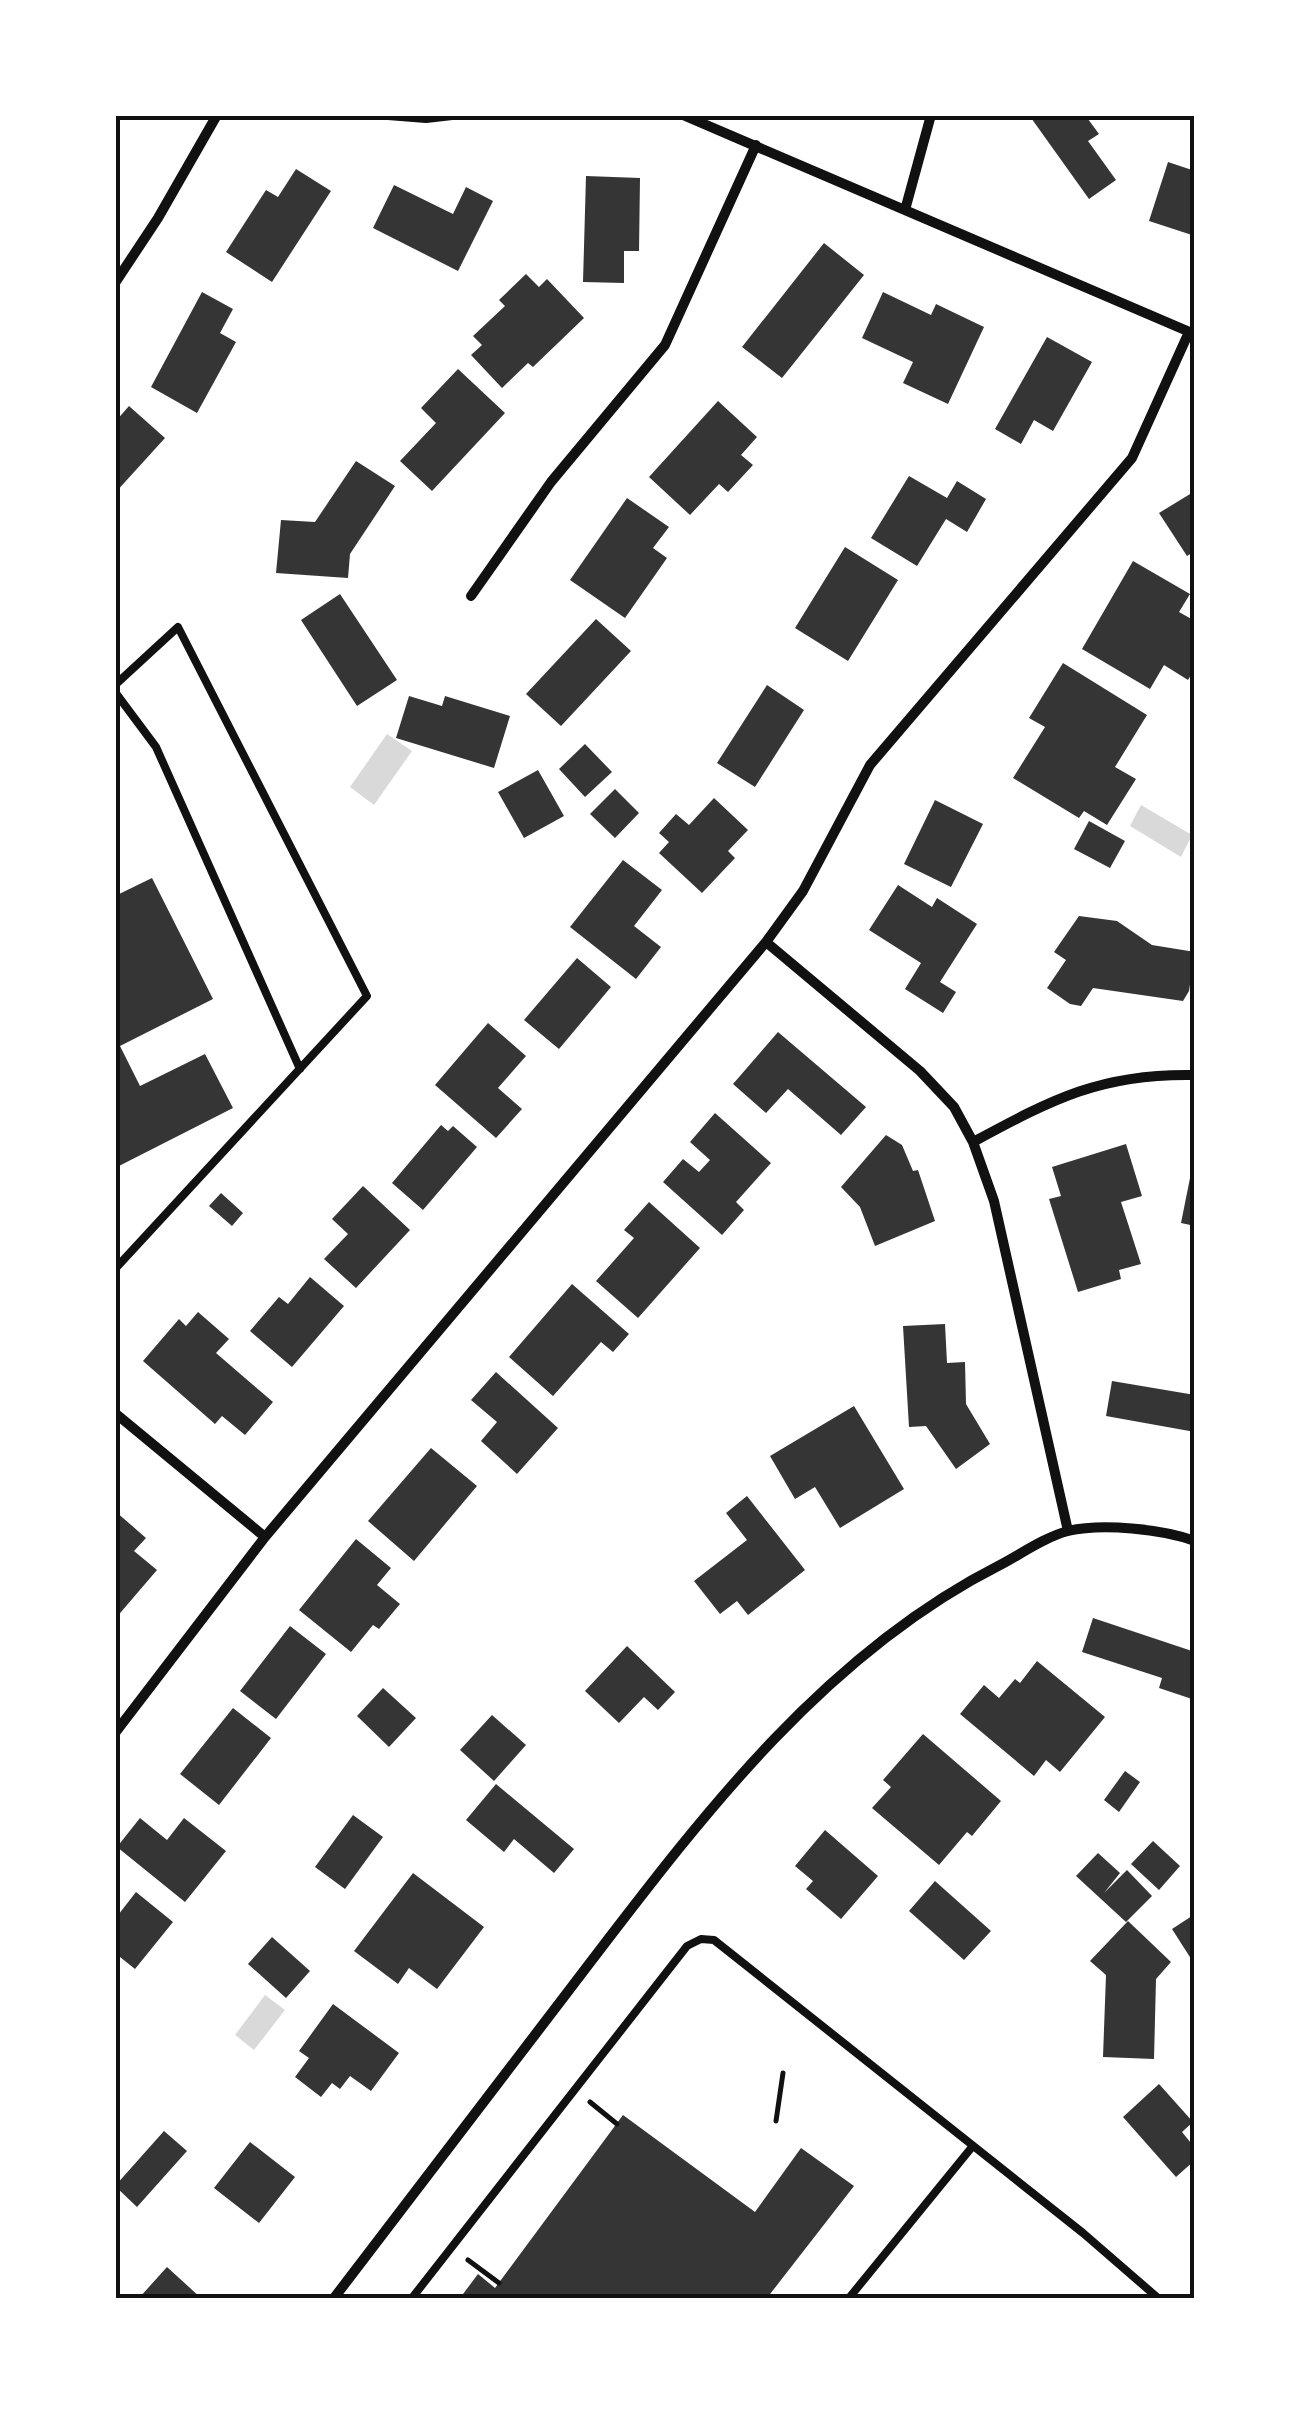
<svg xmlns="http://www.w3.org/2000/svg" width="1310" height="2413" font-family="Helvetica,sans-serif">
	<rect width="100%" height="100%" fill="#fff"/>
	<path fill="#d9d9d9" d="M387,734L412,751L374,805L350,787Z
		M1141,805L1192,835L1181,857L1130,826Z
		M265,1995L285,2010L254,2050L235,2035Z"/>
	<path fill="#353535" d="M1029,115H1085L1099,134L1088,141L1116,180L1089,199Z
		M1168,162L1195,171V236L1149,221Z
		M296,169L331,191L272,282L226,252L266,190L278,197Z
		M586,176L640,178L639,251H624V283L583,282Z
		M394,185L453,214L466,187L493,201L458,271L373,228Z
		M824,243L864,275L782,378L742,347Z
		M526,274L539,287L547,279L584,318L533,367L528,363L502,388L471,355L482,345L473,336L505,306L499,300Z
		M202,292L233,309L220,333L236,342L197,413L151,387Z
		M883,292L931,315L936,304L984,327L948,404L903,383L913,362L862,338Z
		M1047,337L1092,362L1053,431L1034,420L1021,444L995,429Z
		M458,369L505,413L432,491L400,461L436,423L421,408Z
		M718,401L757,437L741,455L753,465L728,492L719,484L690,515L649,477Z
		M129,406L165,438L115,493V422Z
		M356,461L395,486L350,554L348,578L276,573L281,520L315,522Z
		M909,476L947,498L957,481L986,499L967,532L946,519L917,566L871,538Z
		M1195,491V551L1187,556L1159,513Z
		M627,498L669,527L653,548L667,558L625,618L570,580Z
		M845,547L898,580L848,661L795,628Z
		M1133,561L1190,594L1179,612L1195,621V668L1188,680L1164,665L1150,689L1082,649Z
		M340,594L397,680L357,706L301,620Z
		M596,619L631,651L561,726L526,694Z
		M1063,663L1147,715L1115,767L1136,779L1107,825L1084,811L1079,818L1013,778L1045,727L1029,718Z
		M767,685L804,710L755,787L717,763Z
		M409,696L442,706L445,696L510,716L494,768L396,738Z
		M585,744L612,772L585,797L559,769Z
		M538,770L564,816L524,838L498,792Z
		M615,789L639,813L615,838L590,814Z
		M714,798L748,830L728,851L735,858L702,893L659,853L669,842L659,833L676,814L689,825Z
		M935,800L983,824L951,887L904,864Z
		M1089,821L1125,841L1110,868L1074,849Z
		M623,860L662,890L634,926L661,947L636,979L570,927Z
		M152,878L213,999L120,1046L140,1086L205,1054L233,1108L115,1168V896Z
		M898,885L932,907L937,898L977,924L940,982L956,992L943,1013L905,989L921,963L869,930Z
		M1079,916L1117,921L1152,945L1195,952L1189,991L1183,1001L1093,988L1081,1006L1070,1004L1047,988L1066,960L1054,952Z
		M577,958L611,987L559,1049L524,1020Z
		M488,1023L526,1056L498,1088L522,1109L496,1138L435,1085Z
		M778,1032L866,1107L841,1135L788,1089L766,1113L733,1084Z
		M715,1113L771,1163L736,1202L744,1210L722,1235L663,1182L683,1159L699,1172L710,1160L690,1142Z
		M441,1125L448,1131L453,1126L477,1147L423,1210L392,1183Z
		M886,1135L902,1145L913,1171L918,1170L935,1221L875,1246L860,1207L841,1187Z
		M1126,1144L1142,1196L1121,1202L1141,1264L1119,1270L1121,1279L1078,1292L1049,1199L1061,1196L1052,1167Z
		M1193,1163H1195V1226L1181,1223Z
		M363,1186L410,1230L356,1288L324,1259L348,1234L332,1219Z
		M221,1193L243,1213L232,1226L209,1206Z
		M649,1202L700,1248L638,1318L596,1281L634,1238L624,1230Z
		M310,1277L344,1306L292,1367L250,1331L279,1297L288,1304Z
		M572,1284L629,1334L613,1352L601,1342L553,1396L509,1357Z
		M198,1312L229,1339L216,1353L273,1402L245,1435L222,1416L215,1424L143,1361L179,1319L186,1326Z
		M945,1324L947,1363L965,1362L966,1404L990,1444L956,1469L926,1426L909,1427L903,1326Z
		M496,1372L558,1428L517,1474L481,1441L497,1422L471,1400Z
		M1112,1381L1195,1395V1432L1106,1416Z
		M854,1406L904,1489L840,1528L815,1487L795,1499L770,1456Z
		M431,1448L477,1486L414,1561L368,1521Z
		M747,1496L805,1570L748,1615L737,1601L720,1614L694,1581L747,1540L726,1513Z
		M115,1511L146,1538L134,1551L157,1570L115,1619Z
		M356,1539L391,1568L377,1585L400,1604L379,1629L373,1625L351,1652L299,1610Z
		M1093,1618L1195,1652V1700L1159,1688L1162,1678L1082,1652Z
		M290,1626L326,1654L276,1719L240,1691Z
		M627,1646L675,1692L658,1710L644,1697L619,1723L585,1691Z
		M1037,1661L1105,1717L1060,1772L1046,1760L1034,1776L960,1714L984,1685L999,1698L1015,1679L1020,1683Z
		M383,1688L416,1718L389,1747L357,1716Z
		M233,1708L271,1738L219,1805L180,1774Z
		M492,1715L526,1745L494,1781L460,1750Z
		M923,1734L1001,1801L972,1836L967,1832L939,1865L872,1808L891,1787L883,1780Z
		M1125,1771L1140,1782L1119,1812L1104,1800Z
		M496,1784L574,1849L554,1873L514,1839L504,1852L466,1820Z
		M353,1815L383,1837L345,1889L315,1867Z
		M140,1818L167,1840L184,1818L226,1851L185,1902L117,1847Z
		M825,1830L878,1876L841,1919L806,1889L813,1881L795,1866Z
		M1153,1841L1180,1866L1159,1890L1131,1864Z
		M1098,1853L1120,1873L1104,1893L1127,1870L1152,1896L1126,1922L1076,1876Z
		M413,1873L484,1927L437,1989L409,1968L398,1984L354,1951Z
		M935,1881L991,1931L964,1960L909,1911Z
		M136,1892L173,1922L135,1969L115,1953V1919Z
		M1195,1914V1965L1172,1929Z
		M1128,1921L1171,1962L1156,1979L1154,2059L1103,2057L1106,1975L1090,1961Z
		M272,1937L310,1971L286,1998L248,1964Z
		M333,2004L399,2053L371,2091L350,2076L340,2089L332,2083L321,2097L295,2077L309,2058L299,2051Z
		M1159,2084L1193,2122L1182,2132L1195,2148V2160L1176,2177L1123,2117Z
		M623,2115L755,2212L801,2148L854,2186L767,2298H460L478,2274L495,2288Z
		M164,2131L187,2151L137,2207L115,2186Z
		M250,2142L295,2177L259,2223L214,2188Z
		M167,2267L201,2298H139Z"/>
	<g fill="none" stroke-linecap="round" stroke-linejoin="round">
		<path stroke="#111" stroke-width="5" d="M590,2102L617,2124
			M776,2121L783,2073
			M468,2260L499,2283"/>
		<path stroke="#111" stroke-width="8" d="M115,685L178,627L367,996L115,1269
			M115,692L156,747L300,1069
			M412,2298L687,1946L701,1939L714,1940L1083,2233L1158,2298
			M849,2298L972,2147"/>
		<path stroke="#111" stroke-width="10" d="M388,115L426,118L452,115
			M683,115L1192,333
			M905,210L931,115
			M115,283L158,218L217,115
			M471,596L551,482L665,345L756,145
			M766,942L920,1071L954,1107L973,1142L994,1201L1068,1531
			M973,1142C1053,1099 1101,1073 1195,1075
			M115,1413L265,1537
			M115,1733L265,1537L766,942L803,891L870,765L1132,458L1189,332
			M334,2298C413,2194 493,2090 573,1985C694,1827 818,1657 1000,1565C1021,1554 1045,1537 1068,1531C1102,1523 1162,1529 1195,1541"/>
	</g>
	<rect width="1310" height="2413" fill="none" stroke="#ffffff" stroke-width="235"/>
	<rect x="118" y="118" width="1074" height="2178" fill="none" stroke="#111" stroke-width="4"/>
</svg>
